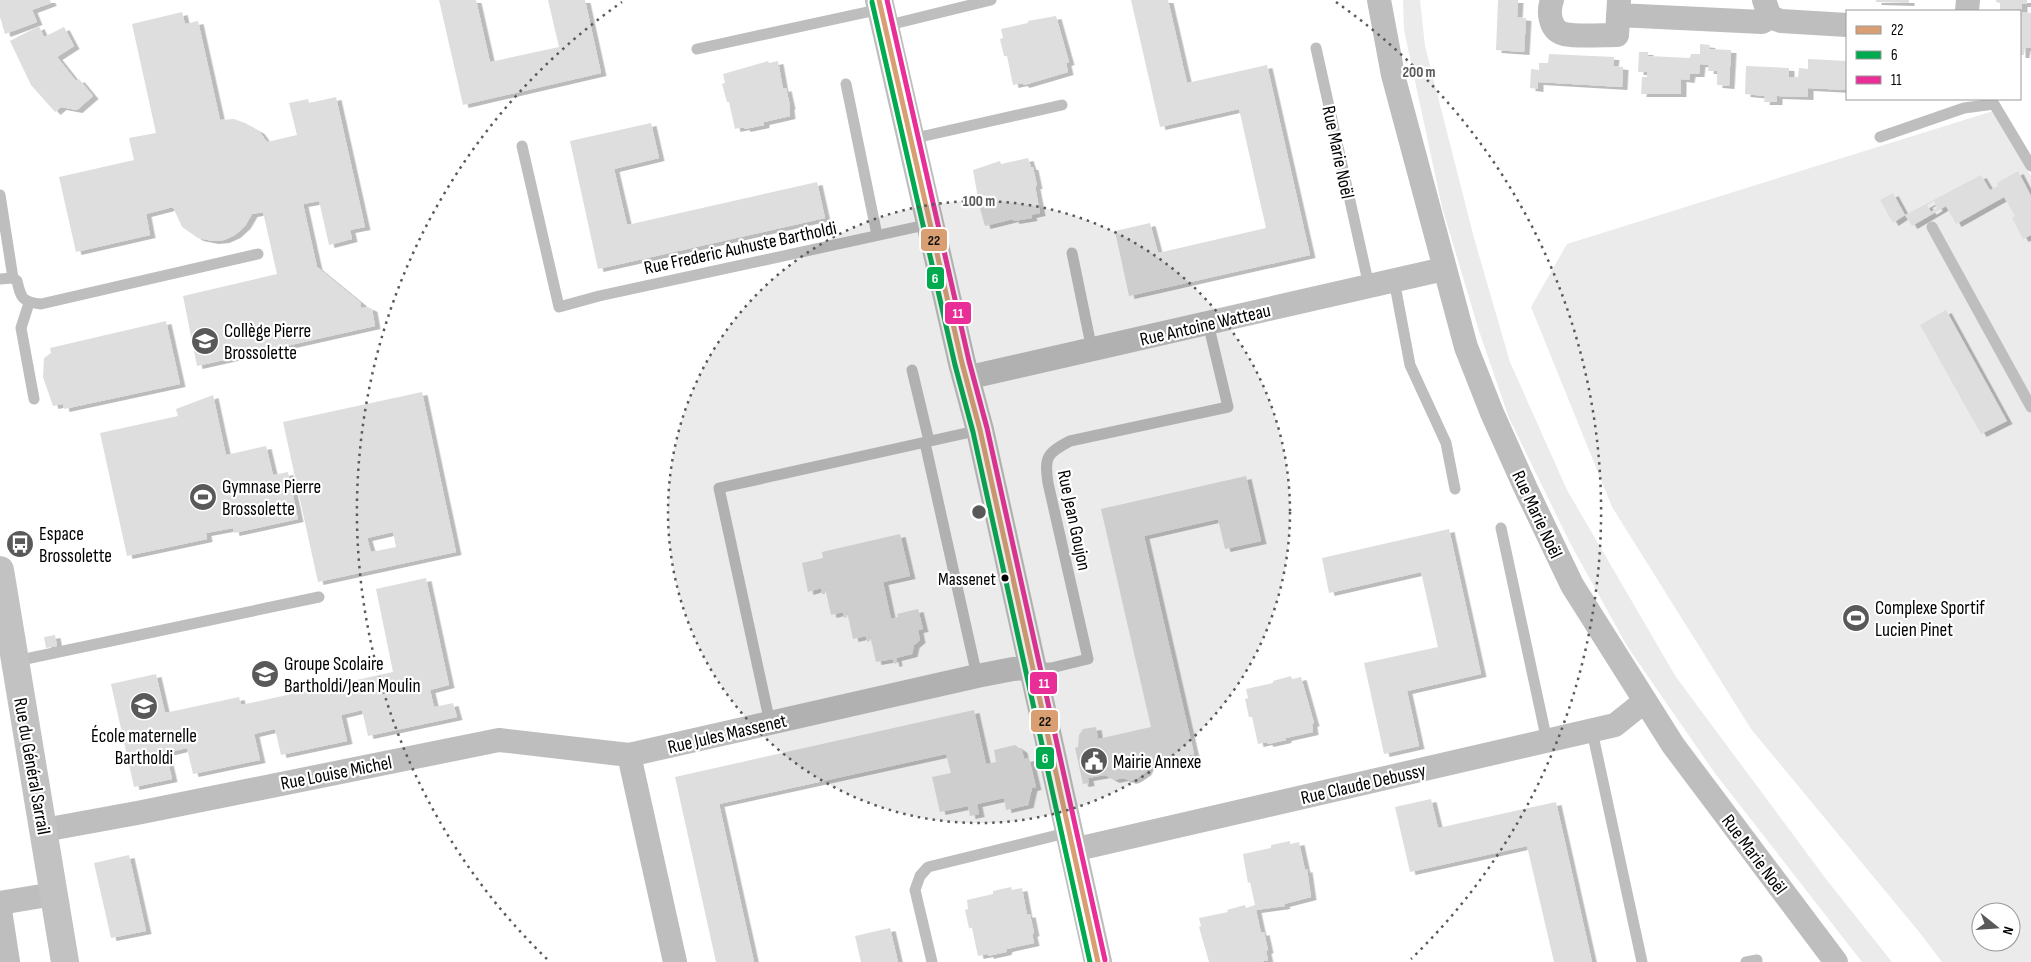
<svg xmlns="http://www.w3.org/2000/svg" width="2031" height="962" font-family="'Sofia Sans Condensed',sans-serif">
	<defs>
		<filter id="shadow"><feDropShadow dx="5.5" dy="3" stdDeviation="0" flood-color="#0004"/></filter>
	</defs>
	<rect width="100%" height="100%" fill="#fff"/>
	<path fill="#ebebeb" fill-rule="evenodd" d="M1403,0H1420L1425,46L1474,238L1510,362L1567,490L1676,677L1826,879L1892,962H1862L1714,772L1627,646L1570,543L1509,418L1479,331L1442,207L1404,30Z
		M1993,111L2031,176V962H1942L1920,933L1751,729L1612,507L1531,307L1567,244ZM1981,912H2011V942H1981Z"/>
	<path fill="#dedede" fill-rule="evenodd" filter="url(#shadow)" d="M0,0H50L51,3L32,10L37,22L5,34L0,17Z
		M439,0H476L490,62L559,47L548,0H585L601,73L463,105Z
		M1131,0H1168L1187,83L1267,65L1310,255L1129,296L1115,231L1150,223L1158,253L1266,228L1239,109L1160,127Z
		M1498,0H1518L1517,17L1526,18L1524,52L1496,50Z
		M1876,0H1909V3L1876,2Z
		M1996,0H2027V4H2022V12L2031,13V48H2025L2024,55H2020V11H2000V3L1996,2Z
		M182,12L185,24L198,21L220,120L234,119L245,123L259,131L267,142L297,135L289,103L308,99L309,103L336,97L365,227L350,230L352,239L329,245L319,201L303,204L317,267L361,303V308L368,307L372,309L375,326L197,366L183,296L277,274L263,212L252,214L245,226L235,235L224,240L213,241L198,238L182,227L173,207L146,214L150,235L76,252L59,177L134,160L129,138L156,133L132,24Z
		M1056,16L1069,62L1066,63L1068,72L1024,85L1022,83L1013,85L1007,56H1004L1000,39L1003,38L1001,29L1028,23V21Z
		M39,26L44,37L64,27L74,46L57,57L76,81L79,79L93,96L77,110L61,107L55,112L31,85L10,41Z
		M1700,44L1710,45L1709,49L1731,50L1729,86L1717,85V71H1708L1709,65L1700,64L1699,74H1690L1689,80L1681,79V94H1641L1642,77H1647V72H1638L1639,52H1648V56L1690,58L1691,54H1700Z
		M1549,54L1614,57L1613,66L1623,67L1622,87L1538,82V89L1530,88L1531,69L1539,70V63H1548Z
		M1808,59L1847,61V90L1808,88V97L1777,96V102H1764L1765,96L1745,94L1746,66L1789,68V77H1798L1799,68L1808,69Z
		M768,61L769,63L778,61L783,89L786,88L790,106L789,107L790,116L764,122V125L745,129L744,127L735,129L729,102H727L722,84L725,83L723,74Z
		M651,123L659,158L614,169L627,225L817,182L825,218L598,269L570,141Z
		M1028,158L1031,167H1033L1037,186H1035L1040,213L1031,215L1032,218L1014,221L1013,219L985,226L977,198H978L973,170L1000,161L1001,164Z
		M2018,171L2031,196V235L2023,239L2012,218L2015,216L2004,197L1956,224L1946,206L1912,226L1905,215L1981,175L1990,190L1998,186L1997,183ZM1934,201L1937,208L1931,212L1927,205Z
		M1893,193L1905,215L1893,223L1880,200Z
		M1946,310L2007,421L1981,434L1920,325Z
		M166,321L180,384L64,409L63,404L53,406L43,377L44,358L51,353L50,348Z
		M422,392L456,552L318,582L283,422ZM393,532L396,547L371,552L367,538Z
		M213,395L226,455L266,446L273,475L288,472L298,519L234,533L233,528L206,533L207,539L127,556L100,433L178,416L176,409Z
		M1246,476L1261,541L1225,549L1218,519L1144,536L1194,754L1149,765L1146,772L1136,779L1131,781L1123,778L1114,780L1105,775L1088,778L1089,783L1083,784L1075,748L1078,747L1079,735L1083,729L1096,727L1098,739L1151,727L1101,509Z
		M1449,529L1481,674L1407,691L1419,746L1384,754L1364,663L1438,647L1421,572L1329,593L1322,558Z
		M900,534L910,576L883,582L891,619L898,617L897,614L918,609L923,629L918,630L920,640L914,645L912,654L896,658L897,663L894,664L893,659L876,662L870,635L869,636L870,641L867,642L866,636L853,639L847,611H846L847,617L844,618L843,612L831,615L825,587V594H822L821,588L808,592L802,563L823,558L822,552Z
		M426,578L449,685L430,690L434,707L453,703L457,717L368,736L362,710L341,715L347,741L281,755L275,729L254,734L260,760L193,774L187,748L166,753L172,779L134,787L111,684L156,674L165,713L239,697L241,705L393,672L376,589Z
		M55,635L57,646L46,648L44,637Z
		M1291,676L1292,679L1301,677L1314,723L1312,724L1313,732L1286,738V740L1268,744L1267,742L1258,744L1252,717H1249L1245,699L1248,698L1246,689L1273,683V681Z
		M974,710L986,764L996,762L994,750L1015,745L1022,750L1024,759L1029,758L1036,787L1032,788L1028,805L1006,810L1004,798L977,804L979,814L970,816L968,806L940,812L932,777L951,773L946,754L719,804L754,962H716L675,777Z
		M1431,799L1438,828L1556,802L1592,962H1554L1527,846L1410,872L1395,807Z
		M1290,841V844L1299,842L1305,870L1307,869L1311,897L1284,904L1285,906L1256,910L1261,933L1264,932L1268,950L1266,951L1268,960L1260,962H1209L1199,927L1201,926L1199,918L1228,912L1227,910L1245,905L1246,908L1255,905L1250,882L1248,883L1243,854L1271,848V845Z
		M129,855L146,931L111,938L94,863Z
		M1011,887L1012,890L1022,888L1027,915L1030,914L1034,933L1032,934L1034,943L1007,949L1006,952L988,956V954L978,956L972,928H969L965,910L968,909L967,900L993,894V891Z
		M890,928L898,962H861L855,936Z"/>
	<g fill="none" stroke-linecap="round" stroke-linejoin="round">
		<path stroke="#bebebe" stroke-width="11" d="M885,26L991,0
			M1316,48L1369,286
			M697,49L881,9
			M846,84L877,235
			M1880,137L1964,108L1994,104L2031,166
			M911,139L1062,105
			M522,146L559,307L599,296L930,224
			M0,195L13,278
			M1932,227L2031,407
			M1072,253L1092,350
			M0,279L13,278L17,281C21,298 22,302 41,304L258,254
			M1394,280L1410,365L1446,443L1455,489
			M29,303L21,328L34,399
			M912,370L929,441
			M925,443L977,676
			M1501,528L1547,741
			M16,661L319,597
			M1032,668H1051L1088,659L1048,483C1044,457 1047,453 1070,441L1228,407L1208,323
			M770,723L719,488L980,430
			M1592,731L1642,962
			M932,962L915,890L920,876L928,867L1070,832
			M1746,962L1757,960"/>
		<path stroke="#bebebe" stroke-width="24" d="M1379,0L1393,75L1466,347L1492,413L1526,489L1572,585L1673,745L1836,962
			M1552,0C1548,11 1549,30 1564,34C1577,37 1602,35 1617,35L1619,0
			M1764,0L1770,17L1781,21L1847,25
			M1967,11L1968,0
			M1618,15L1762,22L1770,17
			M966,378L1444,269
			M629,755L675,962
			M44,830L137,813L499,740L629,755L977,676L1013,669L1032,668
			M1073,850L1615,725L1645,701
			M0,903L54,894
			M0,910L8,962"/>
		<path stroke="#bebebe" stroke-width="28" d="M879,0L962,363L980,430L1098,962"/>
		<path stroke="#c2c2c2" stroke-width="28" d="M0,570L65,962"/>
		<g stroke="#fff" stroke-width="9">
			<path id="bus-1" d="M879,0L962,363L980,430L1098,962"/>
		</g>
		<g stroke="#fff" stroke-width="9">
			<path id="bus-2" d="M872,2L955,365L973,432L1090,962"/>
		</g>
		<g stroke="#fff" stroke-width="9">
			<path id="bus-3" d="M887,0L969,361L987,428L1105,960"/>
		</g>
		<use href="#bus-1" stroke="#d99f72" stroke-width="5"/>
		<use href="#bus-2" stroke="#00aa4e" stroke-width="5"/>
		<use href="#bus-3" stroke="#e92e97" stroke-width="5"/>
	</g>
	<circle cx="979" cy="512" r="311" fill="#595959" fill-opacity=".12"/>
	<g fill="none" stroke="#595959" stroke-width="2.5" stroke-dasharray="2.5 5">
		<circle cx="979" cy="512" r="311"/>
		<path d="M547 959A622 622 0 0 1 622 2M1336 2A622 622 0 0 1 1411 959"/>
	</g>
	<defs>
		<g id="school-disc" transform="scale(1.4375)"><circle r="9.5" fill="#595959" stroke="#fff"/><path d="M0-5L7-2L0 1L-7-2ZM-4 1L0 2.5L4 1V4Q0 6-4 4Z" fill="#fff"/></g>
		<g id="stadium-disc" transform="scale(1.4375)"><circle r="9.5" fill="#595959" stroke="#fff"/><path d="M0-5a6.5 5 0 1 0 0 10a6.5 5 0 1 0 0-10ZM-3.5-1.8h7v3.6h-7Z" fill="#fff"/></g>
		<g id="bus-disc" transform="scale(1.4375)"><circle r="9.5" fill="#595959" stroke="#fff"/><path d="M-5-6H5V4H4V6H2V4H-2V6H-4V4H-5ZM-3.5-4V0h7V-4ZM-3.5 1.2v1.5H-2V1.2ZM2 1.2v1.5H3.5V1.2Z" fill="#fff"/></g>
		<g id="civic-disc" transform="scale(1.4375)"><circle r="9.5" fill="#595959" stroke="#fff"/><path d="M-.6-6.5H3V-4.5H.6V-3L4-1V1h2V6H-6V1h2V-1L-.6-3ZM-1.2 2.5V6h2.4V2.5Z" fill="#fff"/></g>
	</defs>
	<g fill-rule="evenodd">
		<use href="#school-disc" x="205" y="341"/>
		<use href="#stadium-disc" x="203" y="497"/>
		<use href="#bus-disc" x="20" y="544"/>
		<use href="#stadium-disc" x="1856" y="618"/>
		<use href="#school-disc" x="265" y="674"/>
		<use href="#school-disc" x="144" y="706"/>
		<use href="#civic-disc" x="1094" y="761"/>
	</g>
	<circle fill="#000" stroke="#fff" stroke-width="2" cx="1005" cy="578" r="4.5"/>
	<g text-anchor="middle" stroke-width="4.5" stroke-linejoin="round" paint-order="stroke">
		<g font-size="18" fill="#000" stroke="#fff" text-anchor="end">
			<text x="996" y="585">Massenet</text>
		</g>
		<g font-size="19" fill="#000" stroke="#fff">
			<text transform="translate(1339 152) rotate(78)" y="7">Rue Marie Noël</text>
			<text transform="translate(740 247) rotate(-12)" y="7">Rue Frederic Auhuste Bartholdi</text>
			<text transform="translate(1205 324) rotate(-13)" y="7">Rue Antoine Watteau</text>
			<text transform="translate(1538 514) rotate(65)" y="7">Rue Marie Noël</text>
			<text transform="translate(1075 520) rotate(78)" y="7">Rue Jean Goujon</text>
			<text transform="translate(727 733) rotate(-13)" y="7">Rue Jules Massenet</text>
			<text transform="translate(33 766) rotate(80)" y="7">Rue du Général Sarrail</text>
			<text transform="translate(336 772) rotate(-11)" y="7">Rue Louise Michel</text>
			<text transform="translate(1363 783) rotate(-13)" y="7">Rue Claude Debussy</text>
			<text transform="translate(1755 854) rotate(53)" y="7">Rue Marie Noël</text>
		</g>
		<g font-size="19" fill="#000" stroke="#fff" text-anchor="start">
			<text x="224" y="337">Collège Pierre<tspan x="224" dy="22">Brossolette</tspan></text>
			<text x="222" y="493">Gymnase Pierre<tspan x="222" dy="22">Brossolette</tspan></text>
			<text x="39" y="540">Espace<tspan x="39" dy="22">Brossolette</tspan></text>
			<text x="1875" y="614">Complexe Sportif<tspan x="1875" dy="22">Lucien Pinet</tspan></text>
			<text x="284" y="670">Groupe Scolaire<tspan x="284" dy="22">Bartholdi/Jean Moulin</tspan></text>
			<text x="144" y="742" text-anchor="middle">École maternelle<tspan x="144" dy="22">Bartholdi</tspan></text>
			<text x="1113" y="768">Mairie Annexe</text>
		</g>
	</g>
	<circle cx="979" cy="512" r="8" fill="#595959" stroke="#fff" stroke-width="2.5"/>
	<g font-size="15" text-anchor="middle" font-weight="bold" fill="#595959" stroke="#fff" stroke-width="4.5" stroke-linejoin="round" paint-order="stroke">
		<text x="1419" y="77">200 m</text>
		<text x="979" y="206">100 m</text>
	</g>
	<g stroke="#fff" stroke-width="2">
		<rect x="920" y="228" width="28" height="24" rx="5" fill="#d99f72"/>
		<rect x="926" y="266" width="19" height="24" rx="5" fill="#00aa4e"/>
		<rect x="944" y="301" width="28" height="24" rx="5" fill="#e92e97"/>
		<rect x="1029" y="671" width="29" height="24" rx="5" fill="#e92e97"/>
		<rect x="1030" y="709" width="29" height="24" rx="5" fill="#d99f72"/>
		<rect x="1035" y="746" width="20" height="24" rx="5" fill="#00aa4e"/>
	</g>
	<g font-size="14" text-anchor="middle" font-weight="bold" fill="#fff">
		<text x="935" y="283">6</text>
		<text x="958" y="318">11</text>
		<text x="1044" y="688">11</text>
		<text x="1045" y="763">6</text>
	</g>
	<g font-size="14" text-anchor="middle" font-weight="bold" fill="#111">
		<text x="934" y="245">22</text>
		<text x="1045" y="726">22</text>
	</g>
	<rect x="1846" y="10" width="175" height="90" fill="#ffffff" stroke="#999999"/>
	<rect x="1856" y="26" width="25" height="8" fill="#d99f72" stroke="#999999"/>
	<text x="1891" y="35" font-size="15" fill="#000000">22</text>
	<rect x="1856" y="51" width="25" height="8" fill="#00aa4e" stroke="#999999"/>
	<text x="1891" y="60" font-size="15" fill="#000000">6</text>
	<rect x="1856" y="76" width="25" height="8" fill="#e92e97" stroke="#999999"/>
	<text x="1891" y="85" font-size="15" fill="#000000">11</text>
	<g transform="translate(1996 927) rotate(107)"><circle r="24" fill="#ffffff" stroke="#999999"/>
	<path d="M0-4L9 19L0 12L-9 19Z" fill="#595959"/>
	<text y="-8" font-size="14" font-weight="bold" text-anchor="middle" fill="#000000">N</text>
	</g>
</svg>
